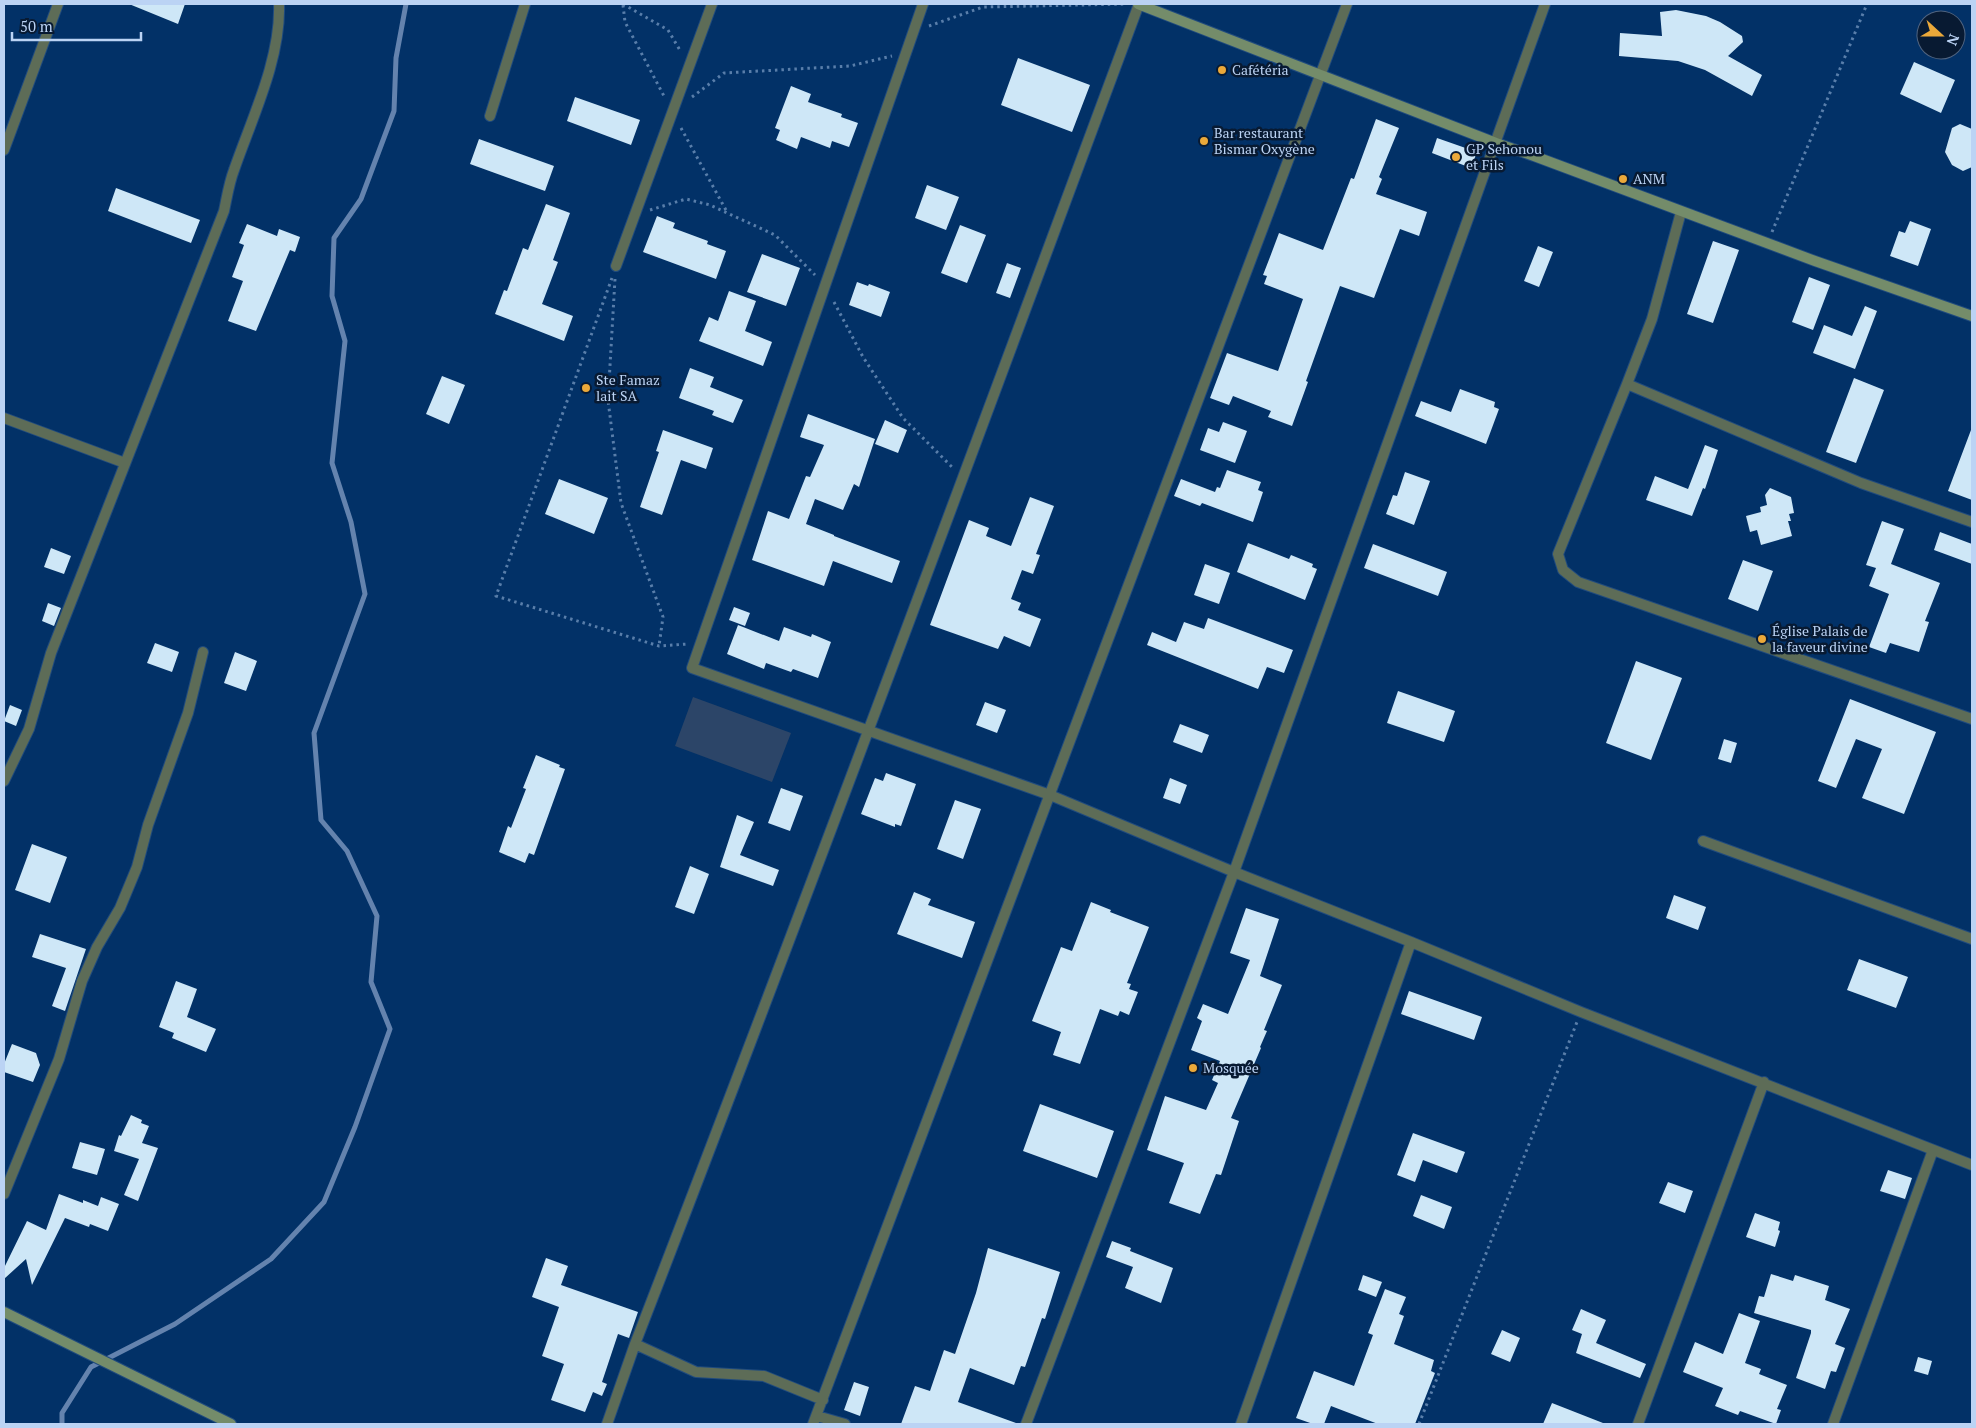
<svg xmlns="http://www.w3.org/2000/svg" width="1976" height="1428" font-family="'PT Serif',serif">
	<rect width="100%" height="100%" fill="#023167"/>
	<path fill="#2c4568" d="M693,697L791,733L772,782L675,746Z"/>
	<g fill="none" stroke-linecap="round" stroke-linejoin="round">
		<path stroke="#6483ae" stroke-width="5" d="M62,1424V1413L91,1367L175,1324L271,1259L324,1202L355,1127L390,1029L371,982L377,916L347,851L321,820L314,733L365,594L351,522L332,463L345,341L332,296L334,238L361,199L394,111L396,58L406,4"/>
	</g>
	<path fill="#cee7f7" d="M129,4H185L178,24Z
		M1676,10L1706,16L1720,22L1742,36L1743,42L1728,56L1762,75L1752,96L1705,70L1678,61L1619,56L1620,33L1662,36L1660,12Z
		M1018,58L1090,85L1072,132L1001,105Z
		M1914,62L1955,80L1941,113L1900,94Z
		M791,86L811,94L808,102L842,114L841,117L858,123L849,147L832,141L830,148L801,137L797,149L776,140L780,130L775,128Z
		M575,97L640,120L631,145L567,121Z
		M1376,119L1399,128L1379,177L1382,179L1376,194L1427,212L1419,236L1400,229L1374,298L1340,286L1306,381L1308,382L1292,426L1268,417L1271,411L1233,396L1229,405L1210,398L1227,353L1278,371L1303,299L1264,284L1267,276L1263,275L1270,257L1279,233L1323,250L1351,178L1354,179Z
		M1960,124L1972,129V167L1963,171L1952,165L1945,152L1952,128Z
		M1437,138L1477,152L1471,168L1432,153Z
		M479,139L554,166L545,191L470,164Z
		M927,185L959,197L946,230L915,218Z
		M116,188L200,220L191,243L108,211Z
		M546,204L570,213L553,260L558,262L542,304L573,316L564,341L495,314L504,290L507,291L523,248L528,250Z
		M657,216L675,223L673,228L708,241L707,244L726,251L716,279L643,252Z
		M1910,221L1931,229L1918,266L1890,256L1899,231L1905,233Z
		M247,224L277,236L279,229L300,237L295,252L290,250L256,331L228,321L243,281L232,277L244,245L239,243Z
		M960,225L986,235L967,283L941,273Z
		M1713,241L1739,250L1713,323L1687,314Z
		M1538,246L1553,252L1539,287L1524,281Z
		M762,254L800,268L786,306L747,292Z
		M1007,263L1021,268L1010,298L996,293Z
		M1809,277L1830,285L1813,330L1792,322Z
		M857,282L868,286L869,284L890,292L881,317L849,305Z
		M729,291L756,301L745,331L772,342L763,366L699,341L709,317L718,321Z
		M1865,306L1877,311L1855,369L1813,353L1824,325L1852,336Z
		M690,368L714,377L710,387L743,400L733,423L712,415L714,411L679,398Z
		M442,376L465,385L449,424L426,414Z
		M1854,378L1884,390L1856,463L1826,452Z
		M1460,389L1495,402L1494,407L1499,409L1486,444L1415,416L1421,401L1451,412Z
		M808,414L875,439L859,487L854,484L843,510L815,499L806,524L834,535V536L900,561L892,583L833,561L824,586L752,560L768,511L789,519L806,476L810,477L824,445L800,437Z
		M885,420L907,430L898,453L875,444Z
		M1223,422L1247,431L1235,463L1200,450L1208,428L1219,432Z
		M663,430L713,448L706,469L681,460L662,515L640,507L659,452L656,451Z
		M1971,430H1972V500L1948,491Z
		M1705,445L1718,450L1705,489L1703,488L1692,516L1646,500L1655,476L1688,489Z
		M1227,470L1261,482L1258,490L1263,492L1253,522L1202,503L1200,506L1174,496L1181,479L1215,492L1217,487L1220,488Z
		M1405,472L1430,481L1414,525L1386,514L1393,495L1397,496Z
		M559,479L608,498L594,534L545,514Z
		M1770,488L1791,497L1794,513L1789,514L1791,521H1788L1792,536L1761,545L1757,530L1750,532L1746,516L1761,512L1760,507L1767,505L1765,495Z
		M1030,497L1054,506L1036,554L1040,555L1033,574L1022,570L1011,599L1021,603L1018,610L1041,619L1030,647L1004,636L998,649L930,625L969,520L989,528L986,536L1011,546Z
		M1882,521L1904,529L1891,564L1940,583L1925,621L1929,622L1919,652L1890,643L1886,653L1869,647L1889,594L1869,586L1876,568L1866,565Z
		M1940,532L1972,544V564L1934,550Z
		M1248,543L1289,559L1291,555L1313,564L1312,567L1317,569L1305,600L1237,572Z
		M1373,544L1447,572L1438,596L1364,568Z
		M51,548L71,556L64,574L44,567Z
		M1743,560L1773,571L1758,611L1728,599Z
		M1205,564L1230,573L1219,604L1194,595Z
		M48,603L61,608L54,626L42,621Z
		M734,607L750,613L745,626L729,620Z
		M1208,618L1293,650L1284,673L1267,667L1258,689L1147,645L1152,632L1176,642L1184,622L1204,629Z
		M738,625L779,641L784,627L811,637L812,634L831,642L818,678L793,669L791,672L766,663L764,669L727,654Z
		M155,643L179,652L172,672L147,663Z
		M235,652L257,661L246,691L224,683Z
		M1636,661L1682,678L1651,760L1606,743Z
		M1398,691L1455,711L1444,742L1387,723Z
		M1850,699L1936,732L1904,814L1862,798L1882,749L1856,739L1836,788L1818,781Z
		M985,702L1006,710L997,733L976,725Z
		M10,705L22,710L16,726L4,721Z
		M1180,724L1209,735L1202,753L1173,742Z
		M1724,739L1737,743L1731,763L1718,759Z
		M536,755L560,765L559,767L565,769L534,855L529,853L525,863L499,852L508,826L511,828L526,789L523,788Z
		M886,773L916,784L901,826L895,824V827L861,814L875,778L883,781Z
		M1170,778L1187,785L1180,804L1163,798Z
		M781,788L803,796L790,831L768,823Z
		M955,800L981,809L963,859L937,849Z
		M737,815L754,822L740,855L779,870L773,886L720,867Z
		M32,844L67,857L50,903L15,890Z
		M690,866L709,874L694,914L675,907Z
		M914,892L931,899L928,905L975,922L962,958L897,934Z
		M1674,895L1706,907L1698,930L1666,918Z
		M1091,902L1111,910L1110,912L1149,927L1127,983L1131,984L1129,989L1138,992L1129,1015L1120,1011L1118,1016L1100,1009L1080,1064L1053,1055L1061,1032L1032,1021L1061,947L1072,951Z
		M1246,908L1279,919L1260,976L1282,985L1264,1030L1267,1031L1260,1047L1261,1048L1231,1118L1239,1121L1221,1175L1216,1174L1200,1214L1169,1203L1184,1163L1147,1150L1165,1096L1206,1110L1218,1083L1212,1080L1220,1061L1191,1050L1202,1021L1197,1018L1203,1004L1228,1014L1250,960L1230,953Z
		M40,934L86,949L65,1011L52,1006L66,968L32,957Z
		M1859,959L1908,977L1896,1008L1847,990Z
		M176,981L197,989L187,1017L216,1029L206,1052L172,1038L174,1033L159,1027Z
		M1409,991L1482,1017L1474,1040L1401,1014Z
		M12,1044L36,1053L40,1065L33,1082L4,1072V1064Z
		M1040,1104L1114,1131L1097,1178L1023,1151Z
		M131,1115L142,1120L141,1123L149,1126L142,1143L158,1148L138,1201L124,1195L139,1159L114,1151L119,1135L121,1136Z
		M1413,1133L1465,1152L1457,1173L1423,1160L1415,1182L1397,1175Z
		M80,1142L105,1149L97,1175L72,1168Z
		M1888,1170L1912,1178L1905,1199L1880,1191Z
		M1668,1182L1693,1191L1685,1213L1659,1203Z
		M59,1194L83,1203V1200L98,1206L101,1197L119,1204L108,1231L90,1224L89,1227L65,1218L32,1285L26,1259L4,1279V1268L27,1221L46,1230Z
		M1421,1195L1452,1207L1444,1229L1413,1216Z
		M1755,1213L1780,1222L1778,1230L1780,1231L1775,1247L1746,1237Z
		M1112,1241L1131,1248L1130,1251L1173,1268L1161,1303L1125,1288L1133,1267L1106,1257Z
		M988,1248L1060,1272L1045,1319L1042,1318L1025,1367L1021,1366L1014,1385L970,1368L958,1402L1016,1423L1015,1424H901L915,1386L930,1391L944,1350L955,1354L976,1293Z
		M546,1258L568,1266L561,1285L638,1312L629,1338L618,1334L602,1382L607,1384L602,1396L593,1392L585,1412L551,1400L564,1364L542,1356L559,1307L532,1297Z
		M1771,1274L1793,1281L1795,1275L1829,1286L1825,1300L1850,1309L1835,1344L1845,1348L1836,1372L1831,1371L1825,1389L1796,1378L1811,1333V1330L1754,1313L1759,1296L1764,1297Z
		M1363,1275L1382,1282L1376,1297L1358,1290Z
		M1385,1289L1406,1297L1399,1314L1404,1316L1394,1344L1434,1360L1431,1371L1435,1373L1415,1424H1378L1331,1406L1324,1424H1313L1296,1418L1314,1371L1354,1386L1373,1335L1368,1333Z
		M1581,1309L1606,1320L1596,1343L1646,1364L1640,1378L1576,1353L1582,1334L1572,1330Z
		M1739,1313L1760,1321L1745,1363L1761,1369L1759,1374L1787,1385L1777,1409L1781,1410L1776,1424L1740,1411L1738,1415L1715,1406L1723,1388L1683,1372L1695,1342L1723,1354Z
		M1502,1330L1520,1338L1510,1362L1491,1354Z
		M1918,1357L1932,1361L1928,1375L1914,1371Z
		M854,1382L869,1387L860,1416L844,1410Z
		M1552,1403L1603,1423V1424H1543Z"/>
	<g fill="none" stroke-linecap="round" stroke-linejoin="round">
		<g stroke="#204b7e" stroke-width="12">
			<path id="street" d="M923,4L692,668L1050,795L1234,872L1026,1424
				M1545,4L1234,872L1411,942L1581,1012L1972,1165
				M490,116L525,4
				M4,150L58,4
				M1681,212L1652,319L1627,384L1558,554L1563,570L1578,582L1972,719
				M616,266L712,4
				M1627,384L1861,483L1972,522
				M4,418L125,463
				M4,781L29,729L51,653L224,211C227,197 229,183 234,170C252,118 281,59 279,4
				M1703,841L1972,939
				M4,1194L59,1059L82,981L97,947L120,908L137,867L148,825L188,713L203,652
				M823,1400L764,1376L696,1372L635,1344C807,899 973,451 1139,4
				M817,1416L845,1424
				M607,1424L635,1344
				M813,1424L1347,4
				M1241,1424L1411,942
				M1638,1424L1764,1082
				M1833,1424L1933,1150"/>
		</g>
		<g stroke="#204b7e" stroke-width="12">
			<path id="secondary" d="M1138,4L1496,143L1534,156L1815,261L1972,316
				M4,1312L231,1424"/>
		</g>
		<path stroke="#597eaa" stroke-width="3" stroke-dasharray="2.5 4" stroke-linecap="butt" d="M623,4L668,30L681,52
			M623,5L625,22L665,98
			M929,26L983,7L1127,4
			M692,97L724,73L850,66L892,56
			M681,128L727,212
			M650,210L686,199L710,205L775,235L815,275
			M1772,232L1867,4
			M612,278L496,596L659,646L688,644
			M615,279L608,400L621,503L663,617L659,646
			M834,302L863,357L903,418L953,468
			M1419,1424L1577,1022"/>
		<use href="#street" stroke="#5d6c57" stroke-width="10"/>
		<use href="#secondary" stroke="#748c6a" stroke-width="10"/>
	</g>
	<g fill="#eba93a" stroke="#081a32" stroke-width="2">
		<circle cx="1222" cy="70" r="5"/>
		<circle cx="1204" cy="141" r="5"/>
		<circle cx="1456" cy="157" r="5"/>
		<circle cx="1623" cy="179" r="5"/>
		<circle cx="586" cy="388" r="5"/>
		<circle cx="1762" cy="639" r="5"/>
		<circle cx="1193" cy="1068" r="5"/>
	</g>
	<g text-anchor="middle" stroke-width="5" stroke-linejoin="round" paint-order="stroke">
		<g font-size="14" fill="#bbd3f4" stroke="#081a32" text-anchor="start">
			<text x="1232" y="75">Cafétéria</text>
			<text x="1214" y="138">Bar restaurant<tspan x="1214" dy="16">Bismar Oxygène</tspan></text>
			<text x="1466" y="154">GP Sehonou<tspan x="1466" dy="16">et Fils</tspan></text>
			<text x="1633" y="184">ANM</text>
			<text x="596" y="385">Ste Famaz<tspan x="596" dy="16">lait SA</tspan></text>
			<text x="1772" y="636">Église Palais de<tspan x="1772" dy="16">la faveur divine</tspan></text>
			<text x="1203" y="1073">Mosquée</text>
		</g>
	</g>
	<rect width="1976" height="1428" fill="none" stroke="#bbd3f4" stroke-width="10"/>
	<g transform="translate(1941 35) rotate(111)"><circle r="24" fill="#081a32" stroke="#506480"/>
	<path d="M0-4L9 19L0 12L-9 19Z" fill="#eba93a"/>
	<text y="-8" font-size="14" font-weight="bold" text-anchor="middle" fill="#bbd3f4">N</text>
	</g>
	<path d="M12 32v8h129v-8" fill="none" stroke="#bbd3f4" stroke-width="2.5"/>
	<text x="20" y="32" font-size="15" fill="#bbd3f4" stroke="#081a32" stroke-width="4" paint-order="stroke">50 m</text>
</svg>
